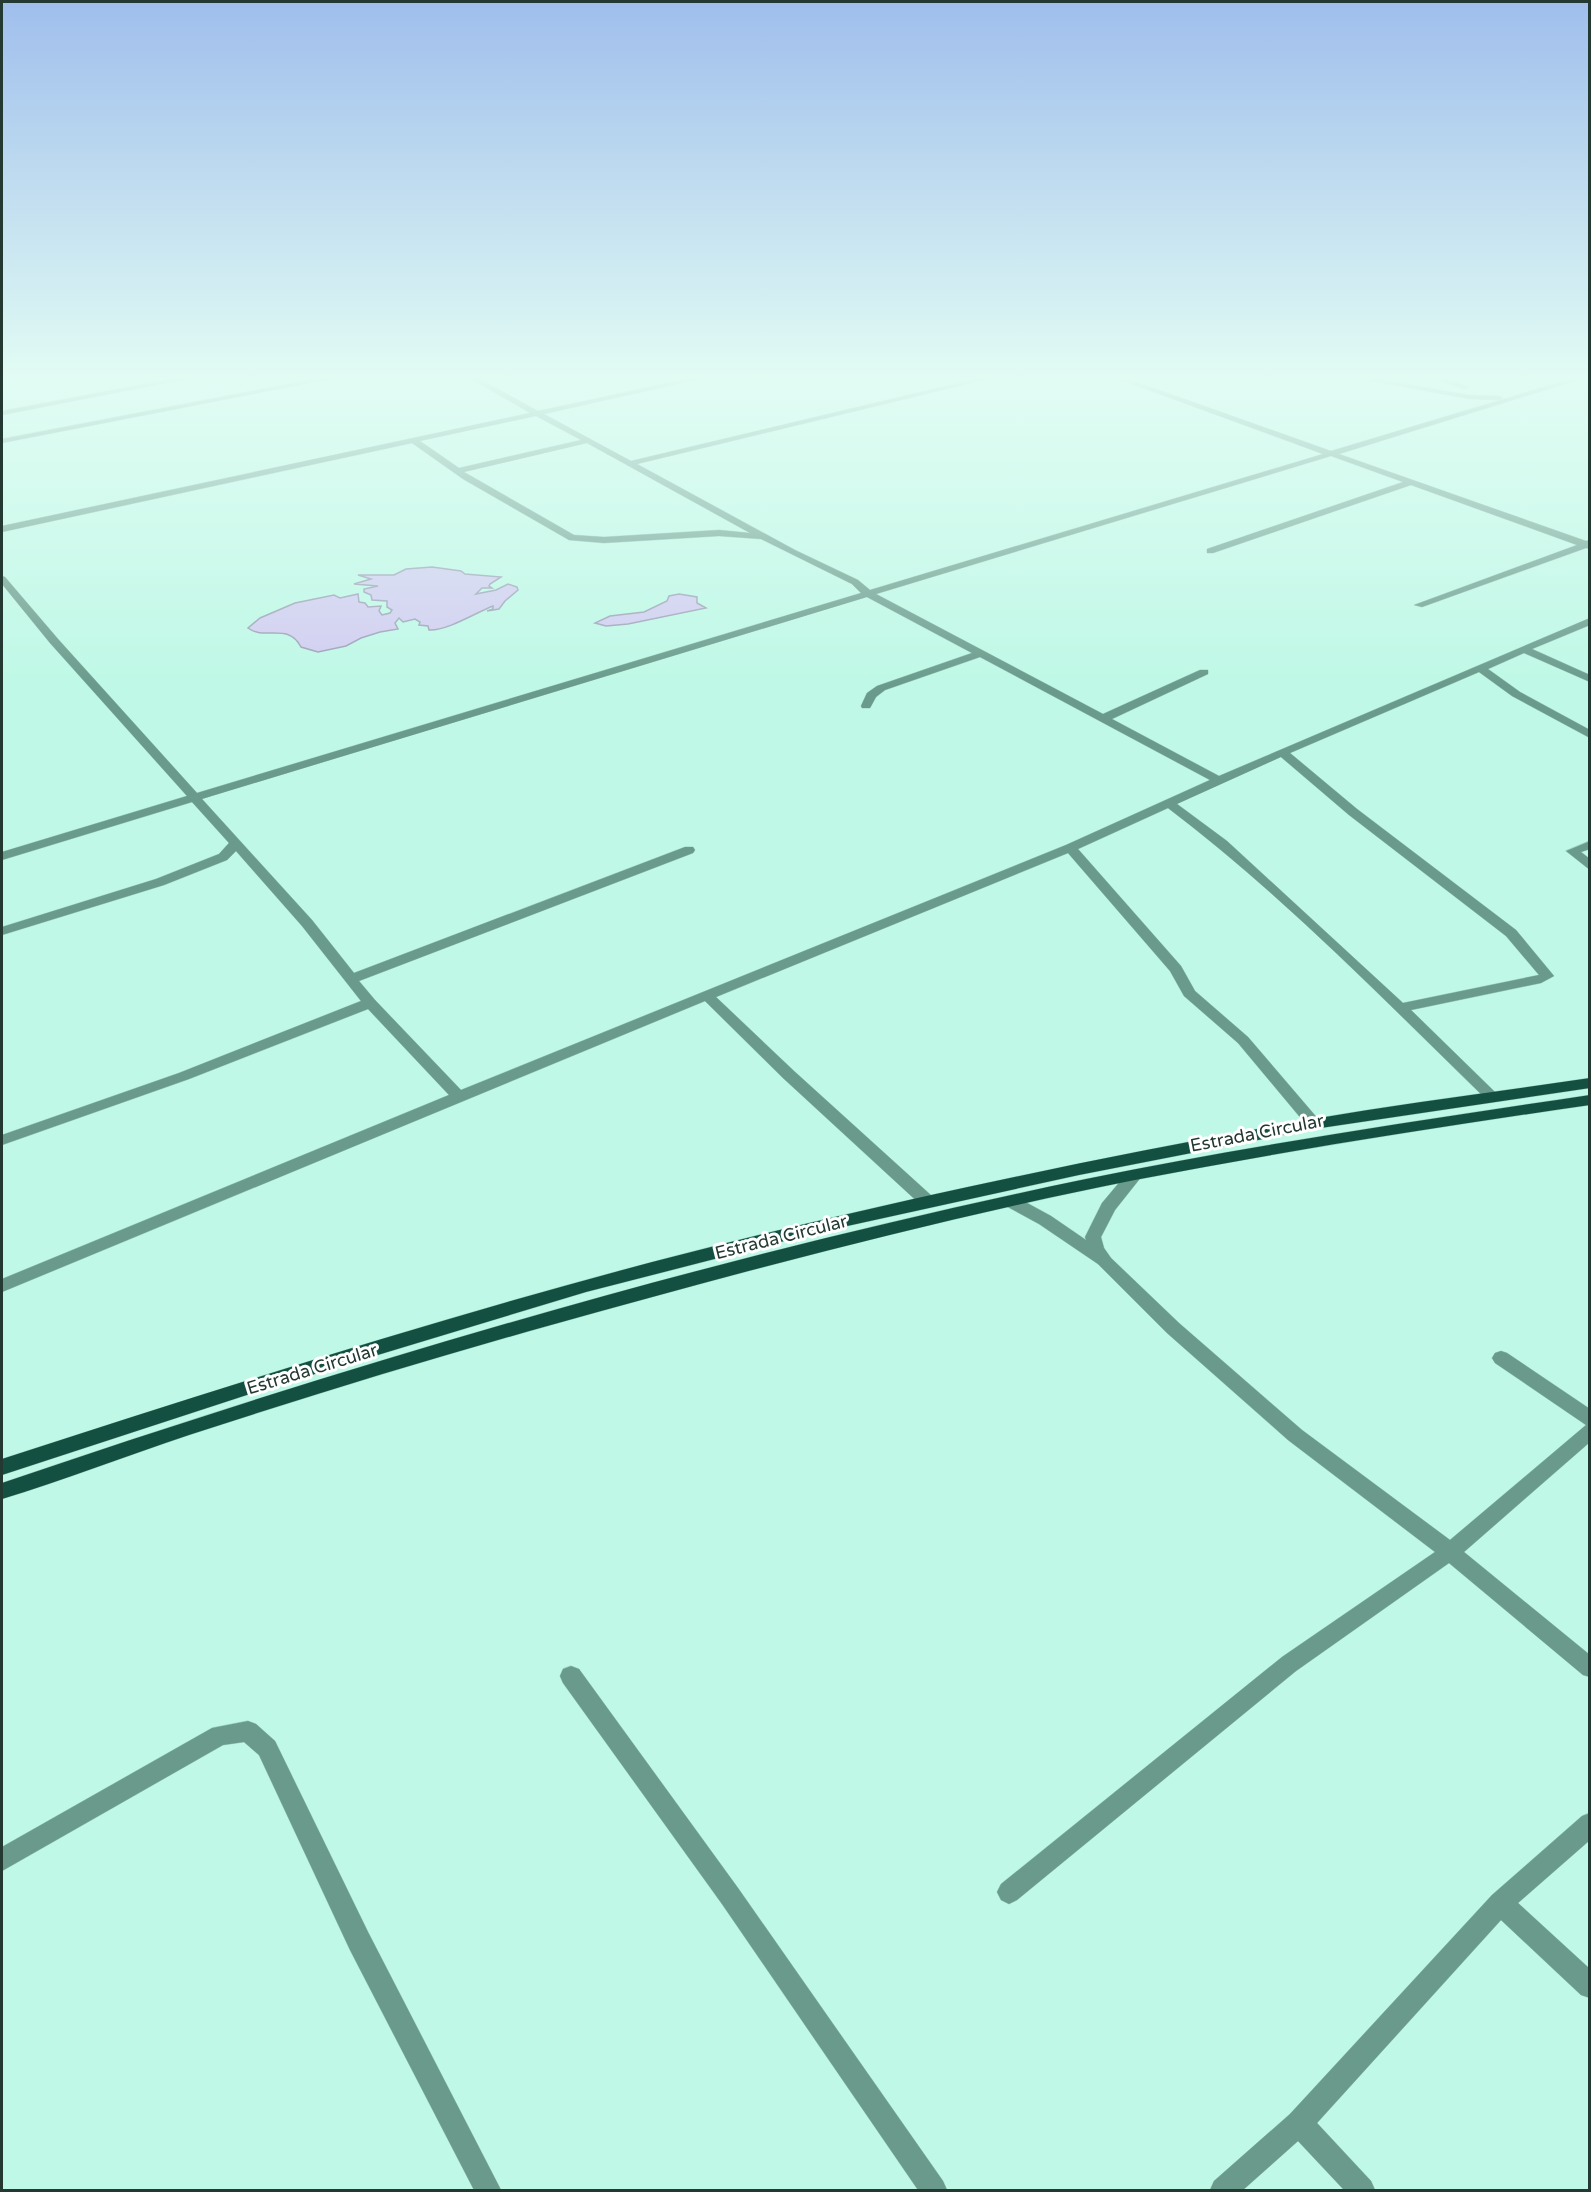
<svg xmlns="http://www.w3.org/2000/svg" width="1591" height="2192" font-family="'Varela Round',sans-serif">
	<rect width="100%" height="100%" fill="#bff8e6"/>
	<path fill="#d2ccf1" stroke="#9ea0b8" stroke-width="1.5" d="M432,567L461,571L465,574L501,577L490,584L489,586L492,588H482L476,594L496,590L508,584L517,587L518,590L505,601L499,609L487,611L493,609V606C475,613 447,631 429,630L428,626L419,625L420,622L415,619L403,622L399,618L395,623L398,629L380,632L361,638L346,646L318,652L301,647C288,622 265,641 248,628L260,618L295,603L334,595L340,598L358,594L359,602L365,603L368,607L381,606L379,611L382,615L390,613L392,610L387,607V601L372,600L371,595L364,592V589L378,586L354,584L371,579L358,575H394L406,569Z
		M679,594L697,597V603L706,608L628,624L606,626L595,623L610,616L644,612L667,601L669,596Z"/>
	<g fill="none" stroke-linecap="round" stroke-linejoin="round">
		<g stroke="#a0d2c2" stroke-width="1">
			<path id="minor" d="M171,379H187L2,415V411Z
				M314,379H330L2,443V439Z
				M471,379H480L538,411L686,379H700L544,414L631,461L975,379H988L637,464L795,550L858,580L870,590L1323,454L1118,379H1128L1331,451L1570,379H1581L1339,454L1586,541L1590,540V549L1586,548L1422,607L1414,605L1577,545L1411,485L1213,553H1207V549L1403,482L1331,456L876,594L1103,714L1200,670H1208V674L1112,719L1219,776L1590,618V625L1532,649L1590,675V682L1524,653L1488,669L1520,692L1590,730V738L1512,696L1479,672L1290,753L1357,809L1516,930L1554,976L1541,983L1411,1010L1497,1094L1500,1097L1497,1100H1487C1384,1000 1283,895 1168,808L1078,849L1181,966L1195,991L1248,1037L1319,1120L1322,1124L1319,1128H1309L1238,1043L1184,996L1170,971L1068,853L716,997L794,1071L933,1197L935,1201L933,1205H921L783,1078L705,1001L2,1292V1279L449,1095L368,1009L189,1079L2,1145V1135L179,1073L361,1001L302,926L236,851L227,860L164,885L2,935V927L156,879L219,854L229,843L192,802L2,860V852L187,796L50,643L2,584V576L5,577L58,639L197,793L861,593L852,584L761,539L719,536L604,543L569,540L463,479L412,443L2,532V526L530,413ZM536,416L581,440L459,468L420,441ZM587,443L750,533L719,530L604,537L574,535L464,472ZM867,597L972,653L877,686L867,693L861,706L862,708H870L876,697L885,690L980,657L1210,780L1066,845L461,1090L375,1000L359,981L693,853L695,850L693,847H685L354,973L312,920L202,799ZM1281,757L1349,815L1506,936L1539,975L1403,1003L1227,841L1177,804Z
				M1379,379L1469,395L1499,396L1503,398L1499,400L1469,399L1367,380Z
				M1434,379H1446L1469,387L1465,389Z
				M1590,841V849L1581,852L1590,859V870L1566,851Z
				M1134,1171L1140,1172L1142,1176L1115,1210L1101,1237L1104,1248L1111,1258L1179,1323L1302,1430L1450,1540L1586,1425L1495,1363L1492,1358L1495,1353L1501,1351L1507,1353L1590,1409V1442L1464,1552L1590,1655V1677L1583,1675L1449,1563L1296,1671L1017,1900L1009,1904L1001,1900L997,1892L1001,1884L1282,1657L1435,1552L1288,1440L1167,1333L1098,1264L1039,1224L1006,1206L1004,1202L1006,1198H1018L1051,1216L1086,1240L1085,1237L1102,1203L1128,1172Z
				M571,1666L579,1669L738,1888L943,2181L947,2190H918L722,1904L563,1683L560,1676L563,1669Z
				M248,1721L256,1724L275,1741L368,1932L501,2190H474L350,1950L259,1755L244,1742L223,1745L2,1871V1847L212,1728Z
				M1590,1813V1840L1518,1903L1590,1969V1998L1581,1995L1501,1920L1317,2123L1371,2181L1375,2190H1344L1298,2141L1243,2190H1210L1214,2181L1290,2114L1492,1895L1582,1816Z"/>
		</g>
		<g stroke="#a0d2c2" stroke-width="1">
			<path id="major" d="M1590,1078V1088L1314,1129L1079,1175L820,1232L586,1292L262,1390L2,1475V1459C272,1372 544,1284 822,1220C984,1182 1149,1148 1313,1119C1405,1103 1497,1092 1590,1078Z
				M1590,1095V1105C1437,1127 1285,1151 1135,1180C938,1219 744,1271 551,1325C429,1359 309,1396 189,1435C126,1456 64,1480 2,1499V1483C357,1362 719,1255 1086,1179C1253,1145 1421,1120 1590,1095Z"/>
		</g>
		<use href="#minor" fill="#699a8b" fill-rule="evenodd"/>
		<use href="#major" fill="#145042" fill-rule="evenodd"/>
	</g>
	<linearGradient id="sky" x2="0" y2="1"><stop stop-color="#9fbeec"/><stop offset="0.55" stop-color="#e2fcf4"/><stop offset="1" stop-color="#e2fcf4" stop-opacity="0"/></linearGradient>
	<rect width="1591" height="686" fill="url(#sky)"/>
	<g text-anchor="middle" stroke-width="6" stroke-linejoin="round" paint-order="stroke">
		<g font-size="18" fill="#233932" stroke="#fff">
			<text transform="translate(1257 1133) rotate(-11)" y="6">Estrada Circular</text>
			<text transform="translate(781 1237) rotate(-14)" y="6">Estrada Circular</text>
			<text transform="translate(312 1369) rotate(-17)" y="6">Estrada Circular</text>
		</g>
	</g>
	<rect width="1591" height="2192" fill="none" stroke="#233932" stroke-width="6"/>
</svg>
